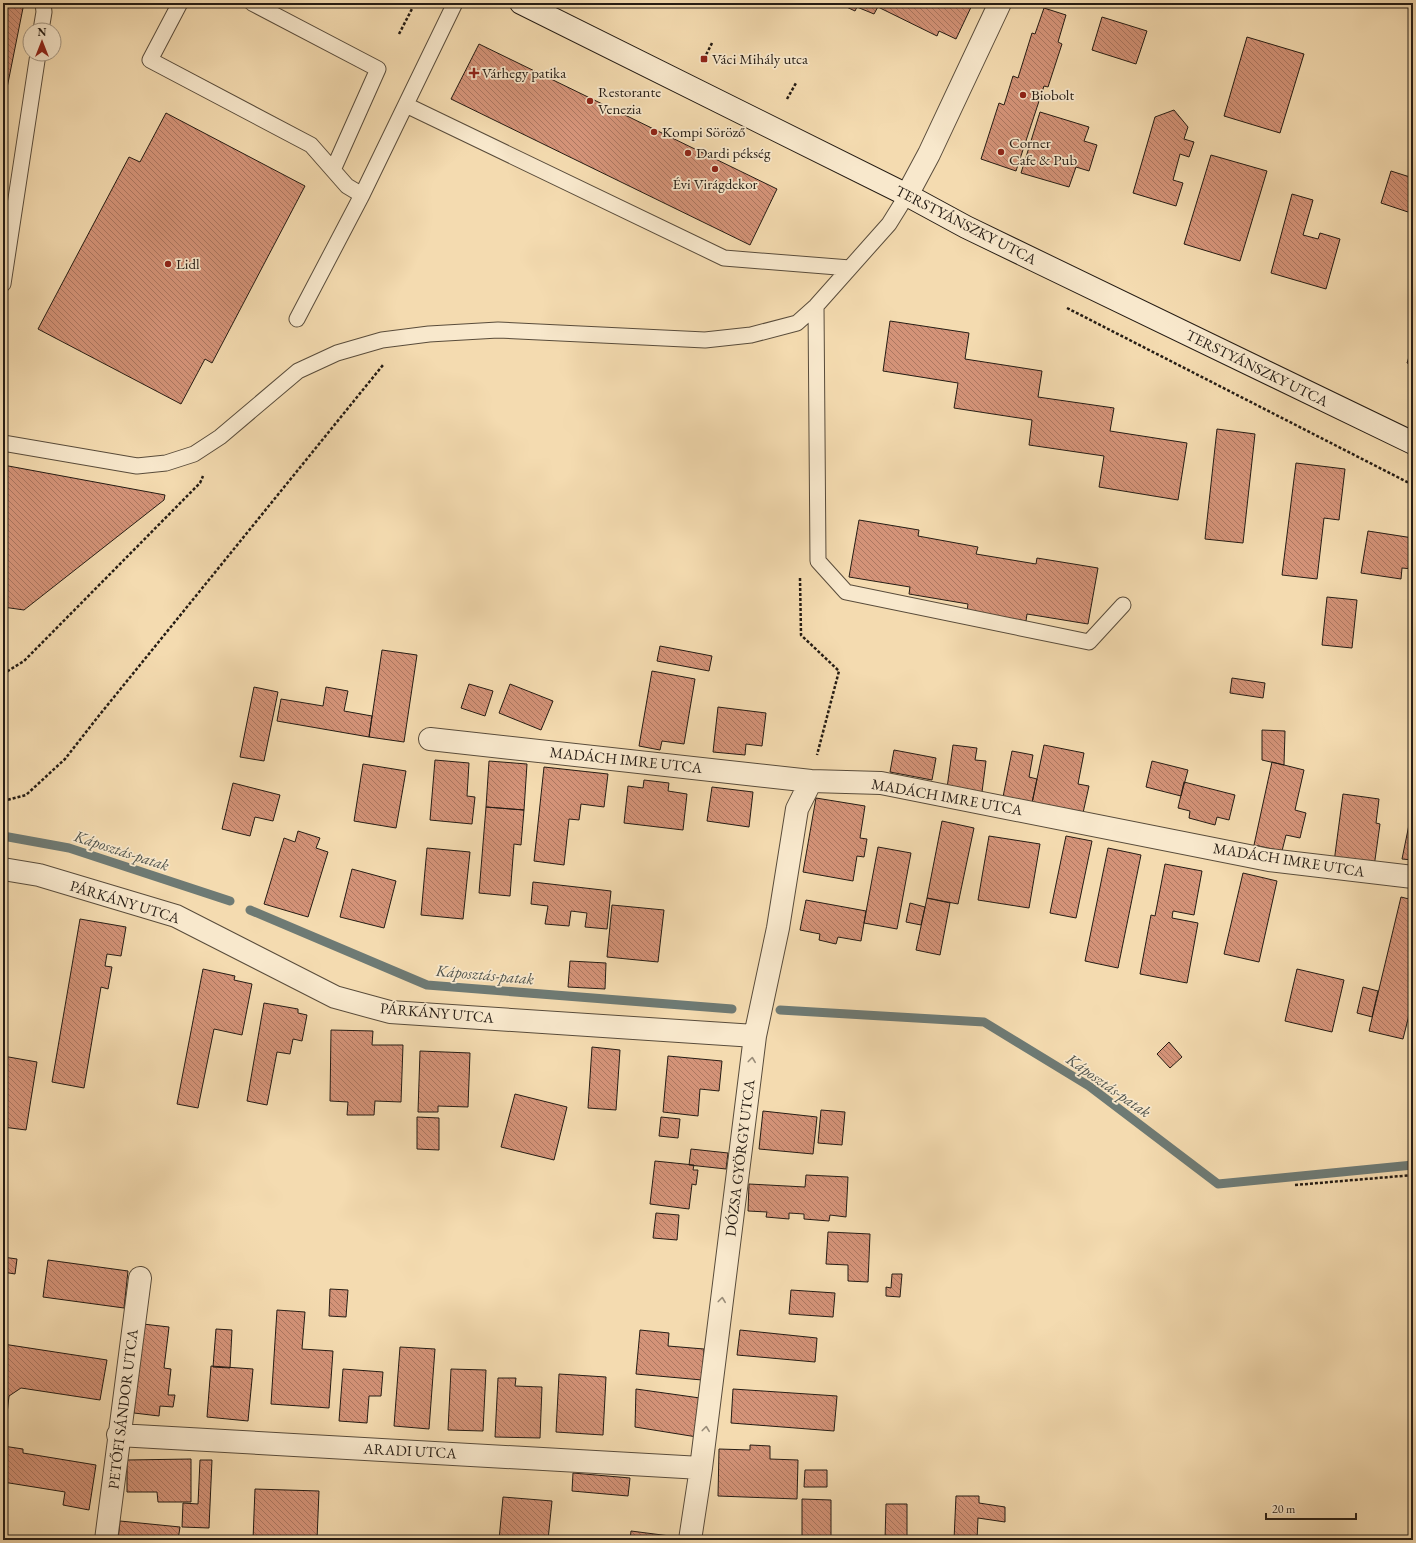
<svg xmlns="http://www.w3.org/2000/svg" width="1416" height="1543" font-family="'EB Garamond',serif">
	<defs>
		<pattern id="building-back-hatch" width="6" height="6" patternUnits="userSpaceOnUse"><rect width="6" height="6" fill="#d49378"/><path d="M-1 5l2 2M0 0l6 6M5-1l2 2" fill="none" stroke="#ac7761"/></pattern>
	</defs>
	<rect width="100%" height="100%" fill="#f4dbb0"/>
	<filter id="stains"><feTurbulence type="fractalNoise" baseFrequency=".005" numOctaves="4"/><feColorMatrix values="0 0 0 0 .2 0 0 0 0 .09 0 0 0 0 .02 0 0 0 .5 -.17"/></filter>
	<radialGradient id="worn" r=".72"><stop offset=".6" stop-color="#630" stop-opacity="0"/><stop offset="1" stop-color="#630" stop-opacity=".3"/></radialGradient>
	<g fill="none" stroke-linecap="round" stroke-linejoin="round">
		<path stroke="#6e7a74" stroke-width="9" d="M3,836L69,848L230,901
			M250,910L427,985L732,1009
			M780,1010L984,1022L1089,1086L1218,1184L1413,1165"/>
	</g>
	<path fill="url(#building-back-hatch)" stroke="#251c14" d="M3,3H24L3,108Z
		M838,3H880L874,14L857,7L855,11Z
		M880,3H973L956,39L939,31L937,36L878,7Z
		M1044,8L1066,15L1058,42L1062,44L1048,87L1044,86L1016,171L981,159L999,103L1004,105L1013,76L1018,78L1032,33L1035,34Z
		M1102,17L1147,31L1136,64L1092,50Z
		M1247,37L1304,54L1280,133L1224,116Z
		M479,44L777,189L750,245L451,99Z
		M1174,110L1188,127L1184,139L1194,142L1189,157L1180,154L1173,180L1183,183L1176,206L1133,193L1155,117Z
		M1040,112L1089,127L1084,141L1097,145L1089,171L1076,167L1069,187L1021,173Z
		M166,113L305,186L212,363L205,359L181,404L38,329L129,157L140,162Z
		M1211,155L1267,171L1240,261L1184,244Z
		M1391,171L1413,178V206L1411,213L1381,203Z
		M1292,194L1313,200L1303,235L1318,239L1320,233L1340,239L1326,289L1271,273Z
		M890,321L969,333L965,359L1042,371L1038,397L1114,408L1110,431L1187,443L1178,500L1099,487L1104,456L1029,445L1032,420L954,408L958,383L883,371Z
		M1413,344V365L1407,363Z
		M1217,429L1255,434L1243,543L1205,539Z
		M1296,463L1345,469L1339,520L1324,518L1317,579L1282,575Z
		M3,465L165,495L164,500L24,610L3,607Z
		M859,520L919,530L918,536L978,547L976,554L1036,564L1037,558L1098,568L1088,624L1027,614L1026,621L967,611L968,604L909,594L910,587L849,577Z
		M1368,531L1413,538V569L1402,568L1401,579L1361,573Z
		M1327,597L1357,600L1352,648L1322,645Z
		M660,646L712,656L709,671L657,661Z
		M382,650L417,655L404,742L369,737Z
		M652,671L695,679L684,744L662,741L660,750L639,746Z
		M1232,678L1265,683L1263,698L1230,693Z
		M469,684L493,691L485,716L461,708Z
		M510,684L553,701L541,730L499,713Z
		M254,687L278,692L264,761L240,757Z
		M326,687L348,691L344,711L372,716L369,737L277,721L281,699L323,706Z
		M718,707L766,713L762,746L746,744L745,755L713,752Z
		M1262,730L1285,731L1284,765L1262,760Z
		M953,745L977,748L975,760L986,761L982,792L947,788Z
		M1044,745L1084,753L1078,784L1089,786L1083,813L1032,803Z
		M894,750L936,758L932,780L890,772Z
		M1012,751L1033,755L1029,777L1037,779L1032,803L1003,797Z
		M435,760L469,763L467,796L475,797L472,824L430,820Z
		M489,761L527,764L524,810L486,807Z
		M1152,761L1188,770L1181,796L1146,787Z
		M1272,762L1304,770L1295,810L1306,813L1300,838L1286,835L1282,851L1254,845Z
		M363,764L406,771L396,828L354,821Z
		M544,767L608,774L604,807L581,804L579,820L569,819L564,865L534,861Z
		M644,780L669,783L668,791L687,794L683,830L624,823L628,786L643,788Z
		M1184,782L1235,795L1229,820L1217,817L1215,825L1189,818L1190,811L1178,808Z
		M233,783L280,795L273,821L255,817L250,836L222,829Z
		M712,787L753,792L749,827L707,821Z
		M1343,794L1379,799L1376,823L1380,824L1374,867L1334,862Z
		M816,798L865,806L860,838L867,839L864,857L857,856L853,881L803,872Z
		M1413,805V860L1402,859Z
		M486,807L524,810L521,845L514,844L510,896L479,893Z
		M942,821L974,828L958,904L927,898Z
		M298,831L320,838L316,848L328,852L308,917L264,904L284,838L295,842Z
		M989,836L1040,844L1029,908L978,900Z
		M1066,836L1092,841L1076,918L1050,913Z
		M878,847L911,853L897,929L864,923Z
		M427,848L470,852L463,919L421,915Z
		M1108,848L1141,855L1118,968L1085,961Z
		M1165,864L1202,871L1194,915L1173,911L1172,918L1198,923L1187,983L1140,974L1151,915L1155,916Z
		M352,869L396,881L384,928L340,917Z
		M1243,873L1277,881L1259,962L1224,954Z
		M533,882L611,891L607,929L585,927L587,913L571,911L569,926L545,924L548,906L531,904Z
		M1401,897L1413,900V999L1403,1039L1369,1031Z
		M927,898L950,903L940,955L916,950Z
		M806,900L866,911L861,941L838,937L836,944L819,940L820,934L800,930Z
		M910,903L925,907L921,925L906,922Z
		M612,905L664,910L658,962L607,957Z
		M80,919L126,927L121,956L107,954L105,966L112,967L108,989L101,987L84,1088L52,1082Z
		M570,961L606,963L605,989L568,987Z
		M203,969L235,976L234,980L252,984L242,1035L214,1029L198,1108L177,1104Z
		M1297,969L1344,980L1332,1032L1285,1021Z
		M1363,987L1378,991L1372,1017L1357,1013Z
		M264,1003L298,1009V1013L307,1015L302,1041L293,1039L290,1054L277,1052L267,1105L247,1101Z
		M331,1030L373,1031L372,1045H403L401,1102L375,1101L374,1115H347L348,1102L330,1101Z
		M1169,1042L1182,1057L1170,1068L1157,1054Z
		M592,1047L620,1050L616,1110L588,1108Z
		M420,1051L470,1053L468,1107L438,1106V1112H418Z
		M3,1056L37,1062L26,1130L3,1127Z
		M668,1056L722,1061L719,1091L700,1089L698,1116L663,1112Z
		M515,1094L567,1107L554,1160L501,1147Z
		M821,1110L845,1112L842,1145L818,1143Z
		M763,1111L817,1117L813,1154L759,1149Z
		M417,1117L439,1118V1150L417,1149Z
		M661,1117L680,1119L678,1138L659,1136Z
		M691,1149L728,1153L726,1169L689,1165Z
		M655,1161L694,1165L693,1170H698L696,1185L692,1184L689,1209L650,1204Z
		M806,1175L848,1177L846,1217L830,1215L829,1221L804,1219V1214L789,1213V1219L766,1217L767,1212L748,1211L749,1184L805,1187Z
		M656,1213L679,1215L677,1240L653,1238Z
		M828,1232L870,1234L868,1282L848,1281V1265L826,1264Z
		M3,1257L17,1259L15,1274L3,1272Z
		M48,1260L128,1271L124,1308L43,1297Z
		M892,1274H902L900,1297L886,1296V1287L891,1288Z
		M330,1289L348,1290L346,1317L329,1316Z
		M791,1290L835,1293L833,1317L789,1314Z
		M277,1310L305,1312L302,1349L333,1351L329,1408L271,1404Z
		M143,1324L169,1327L164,1368L171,1369L168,1395H175L173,1407L160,1406L159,1416L134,1413Z
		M216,1329L232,1330L230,1368L213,1367Z
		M640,1330L669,1333L668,1346L704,1349L702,1380L636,1374Z
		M740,1330L817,1338L815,1362L737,1355Z
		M3,1344L107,1360L100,1400L21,1388L9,1396L7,1414L3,1413Z
		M400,1347L435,1349L429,1429L394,1426Z
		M211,1366L253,1369L248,1421L207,1417Z
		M343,1369L383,1372L381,1396H369L367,1423L339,1421Z
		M451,1369L486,1370L483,1431L448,1430Z
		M559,1374L606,1377L603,1435L556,1432Z
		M498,1378H516L515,1386L542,1387L540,1438L495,1437Z
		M636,1389L700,1398L697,1437L635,1427Z
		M733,1389L837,1396L834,1431L731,1423Z
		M750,1445L770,1446V1459L798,1460L797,1499L718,1496L719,1449L750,1450Z
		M3,1446L23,1449V1453L96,1465L89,1510L63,1505L65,1492L3,1482Z
		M191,1459V1502H158L157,1492H127V1460Z
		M200,1460H212L209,1528L182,1527L183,1503L198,1504Z
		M805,1470H827V1487H804Z
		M573,1473L630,1478L628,1496L572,1491Z
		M255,1489L319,1491L317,1540H253Z
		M956,1496H979V1503L1005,1507V1522L978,1518L977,1540H954Z
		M503,1497L552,1501L548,1540H499Z
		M802,1499L831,1500V1540H802Z
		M886,1504H907V1540H885Z
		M120,1521L180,1527L178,1540H118Z
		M631,1531L670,1536V1540H630Z"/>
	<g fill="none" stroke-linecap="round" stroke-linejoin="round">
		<g stroke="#594c3b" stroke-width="17">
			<path id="lane" d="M180,3L150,60L311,145L347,186L362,195L455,3
				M252,3L378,69L333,170
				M41,30L44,12L43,3
				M406,105L724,258L850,268
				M3,284L38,54
				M816,306L818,561L846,592L1089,642L1123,605
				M297,319L362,195
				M3,443L137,466L166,463L194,454L220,437L298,371L337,353L382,340L429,334L498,330L705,340L751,335L797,323L816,306L889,224L907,195"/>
		</g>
		<g stroke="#594c3b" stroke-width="24">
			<path id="street" d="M907,195L929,154L1000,3
				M430,739L811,781L881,783L1269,860L1413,877
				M3,869L39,875L176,916L335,997L390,1012L755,1036
				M118,1435L701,1468
				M106,1540L140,1278
				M690,1540L701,1468L755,1036L778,928L797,809L811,781"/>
		</g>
		<g stroke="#251c14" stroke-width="24">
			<path id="secondary" d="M521,3L907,195L966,227L1413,443"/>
		</g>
		<path stroke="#251c14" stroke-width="2.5" stroke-dasharray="3 2" stroke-linecap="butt" d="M399,34L415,3
			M704,59L712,43
			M787,99L796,83
			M1067,308L1413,485
			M800,578L801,635L839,671L817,755
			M3,674L24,661L200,483L203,476
			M3,801L26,795L65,759L97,718L383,365
			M1295,1185L1413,1175"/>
		<use href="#lane" stroke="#f8e8cc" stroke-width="15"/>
		<use href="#street" stroke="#f8e8cc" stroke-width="22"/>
		<use href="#secondary" stroke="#f8e8cc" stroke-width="22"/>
	</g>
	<defs><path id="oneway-chevron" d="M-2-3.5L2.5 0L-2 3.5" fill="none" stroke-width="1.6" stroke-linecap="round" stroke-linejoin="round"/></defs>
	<g stroke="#998c79">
		<use href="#oneway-chevron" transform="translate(752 1060) rotate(-83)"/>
		<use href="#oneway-chevron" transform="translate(722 1300) rotate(-83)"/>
		<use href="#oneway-chevron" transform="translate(706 1429) rotate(-83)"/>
	</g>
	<g fill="#8f2418" stroke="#f8e8cc" stroke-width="1.5">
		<rect x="700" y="55" width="8" height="8" rx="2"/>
		<path d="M472 67h4v4h4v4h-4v4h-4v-4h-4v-4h4z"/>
		<circle cx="1023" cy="95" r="4"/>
		<circle cx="590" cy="101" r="4"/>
		<circle cx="654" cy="132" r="4"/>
		<circle cx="1001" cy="152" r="4"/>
		<circle cx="688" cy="153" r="4"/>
		<circle cx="715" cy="169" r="4"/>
		<circle cx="168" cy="264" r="4"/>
	</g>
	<g text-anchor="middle" stroke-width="3.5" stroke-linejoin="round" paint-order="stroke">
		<g font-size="15" fill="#251c14" stroke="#f8e8cc" text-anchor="start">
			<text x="712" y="64">Váci Mihály utca</text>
			<text x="482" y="78">Várhegy patika</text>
			<text x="598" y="97">Restorante<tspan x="598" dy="17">Venezia</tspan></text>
			<text x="1031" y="100">Biobolt</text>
			<text x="662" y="137">Kompi Söröző</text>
			<text x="1009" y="148">Corner<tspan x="1009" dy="17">Cafe &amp; Pub</tspan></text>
			<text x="696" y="158">Dardi pékség</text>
			<text x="715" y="189" text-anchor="middle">Évi Virágdekor</text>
			<text x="176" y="269">Lidl</text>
		</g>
		<g font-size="15" fill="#251c14" stroke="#f8e8cc">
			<text transform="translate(966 225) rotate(27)" y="5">TERSTYÁNSZKY UTCA</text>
			<text transform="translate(1257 368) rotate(26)" y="5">TERSTYÁNSZKY UTCA</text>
			<text transform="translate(626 760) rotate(6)" y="5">MADÁCH IMRE UTCA</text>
			<text transform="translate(947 797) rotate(10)" y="5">MADÁCH IMRE UTCA</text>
			<text transform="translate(1289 860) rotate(9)" y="5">MADÁCH IMRE UTCA</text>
			<text transform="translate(125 902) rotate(17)" y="5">PÁRKÁNY UTCA</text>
			<text transform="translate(437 1013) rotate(5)" y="5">PÁRKÁNY UTCA</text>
			<text transform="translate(740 1158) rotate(-83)" y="5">DÓZSA GYÖRGY UTCA</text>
			<text transform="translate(123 1409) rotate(-83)" y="5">PETŐFI SÁNDOR UTCA</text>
			<text transform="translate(410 1451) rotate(3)" y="5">ARADI UTCA</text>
		</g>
		<g font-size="16" font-style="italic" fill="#4f534c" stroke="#f8e8cc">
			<text transform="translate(122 850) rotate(18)" y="6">Káposztás-patak</text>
			<text transform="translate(485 974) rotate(5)" y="6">Káposztás-patak</text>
			<text transform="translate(1109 1085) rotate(35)" y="6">Káposztás-patak</text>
		</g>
	</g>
	<rect width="1416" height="1543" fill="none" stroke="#f4dbb0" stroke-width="16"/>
	<rect x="4" y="4" width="1408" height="1535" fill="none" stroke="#251c14" stroke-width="2"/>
	<rect x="8" y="8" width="1400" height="1527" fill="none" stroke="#251c14"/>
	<g transform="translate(42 42)"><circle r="19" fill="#f8e8cc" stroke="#a49682"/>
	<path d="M0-3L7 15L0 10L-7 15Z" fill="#8f2418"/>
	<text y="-6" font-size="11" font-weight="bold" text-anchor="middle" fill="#251c14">N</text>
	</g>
	<path d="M1266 1513v6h90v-6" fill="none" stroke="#251c14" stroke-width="2"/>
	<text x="1272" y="1513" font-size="12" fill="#251c14" stroke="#f8e8cc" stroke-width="3" paint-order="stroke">20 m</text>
	<rect width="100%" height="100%" filter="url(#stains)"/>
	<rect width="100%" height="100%" fill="url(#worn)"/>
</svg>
